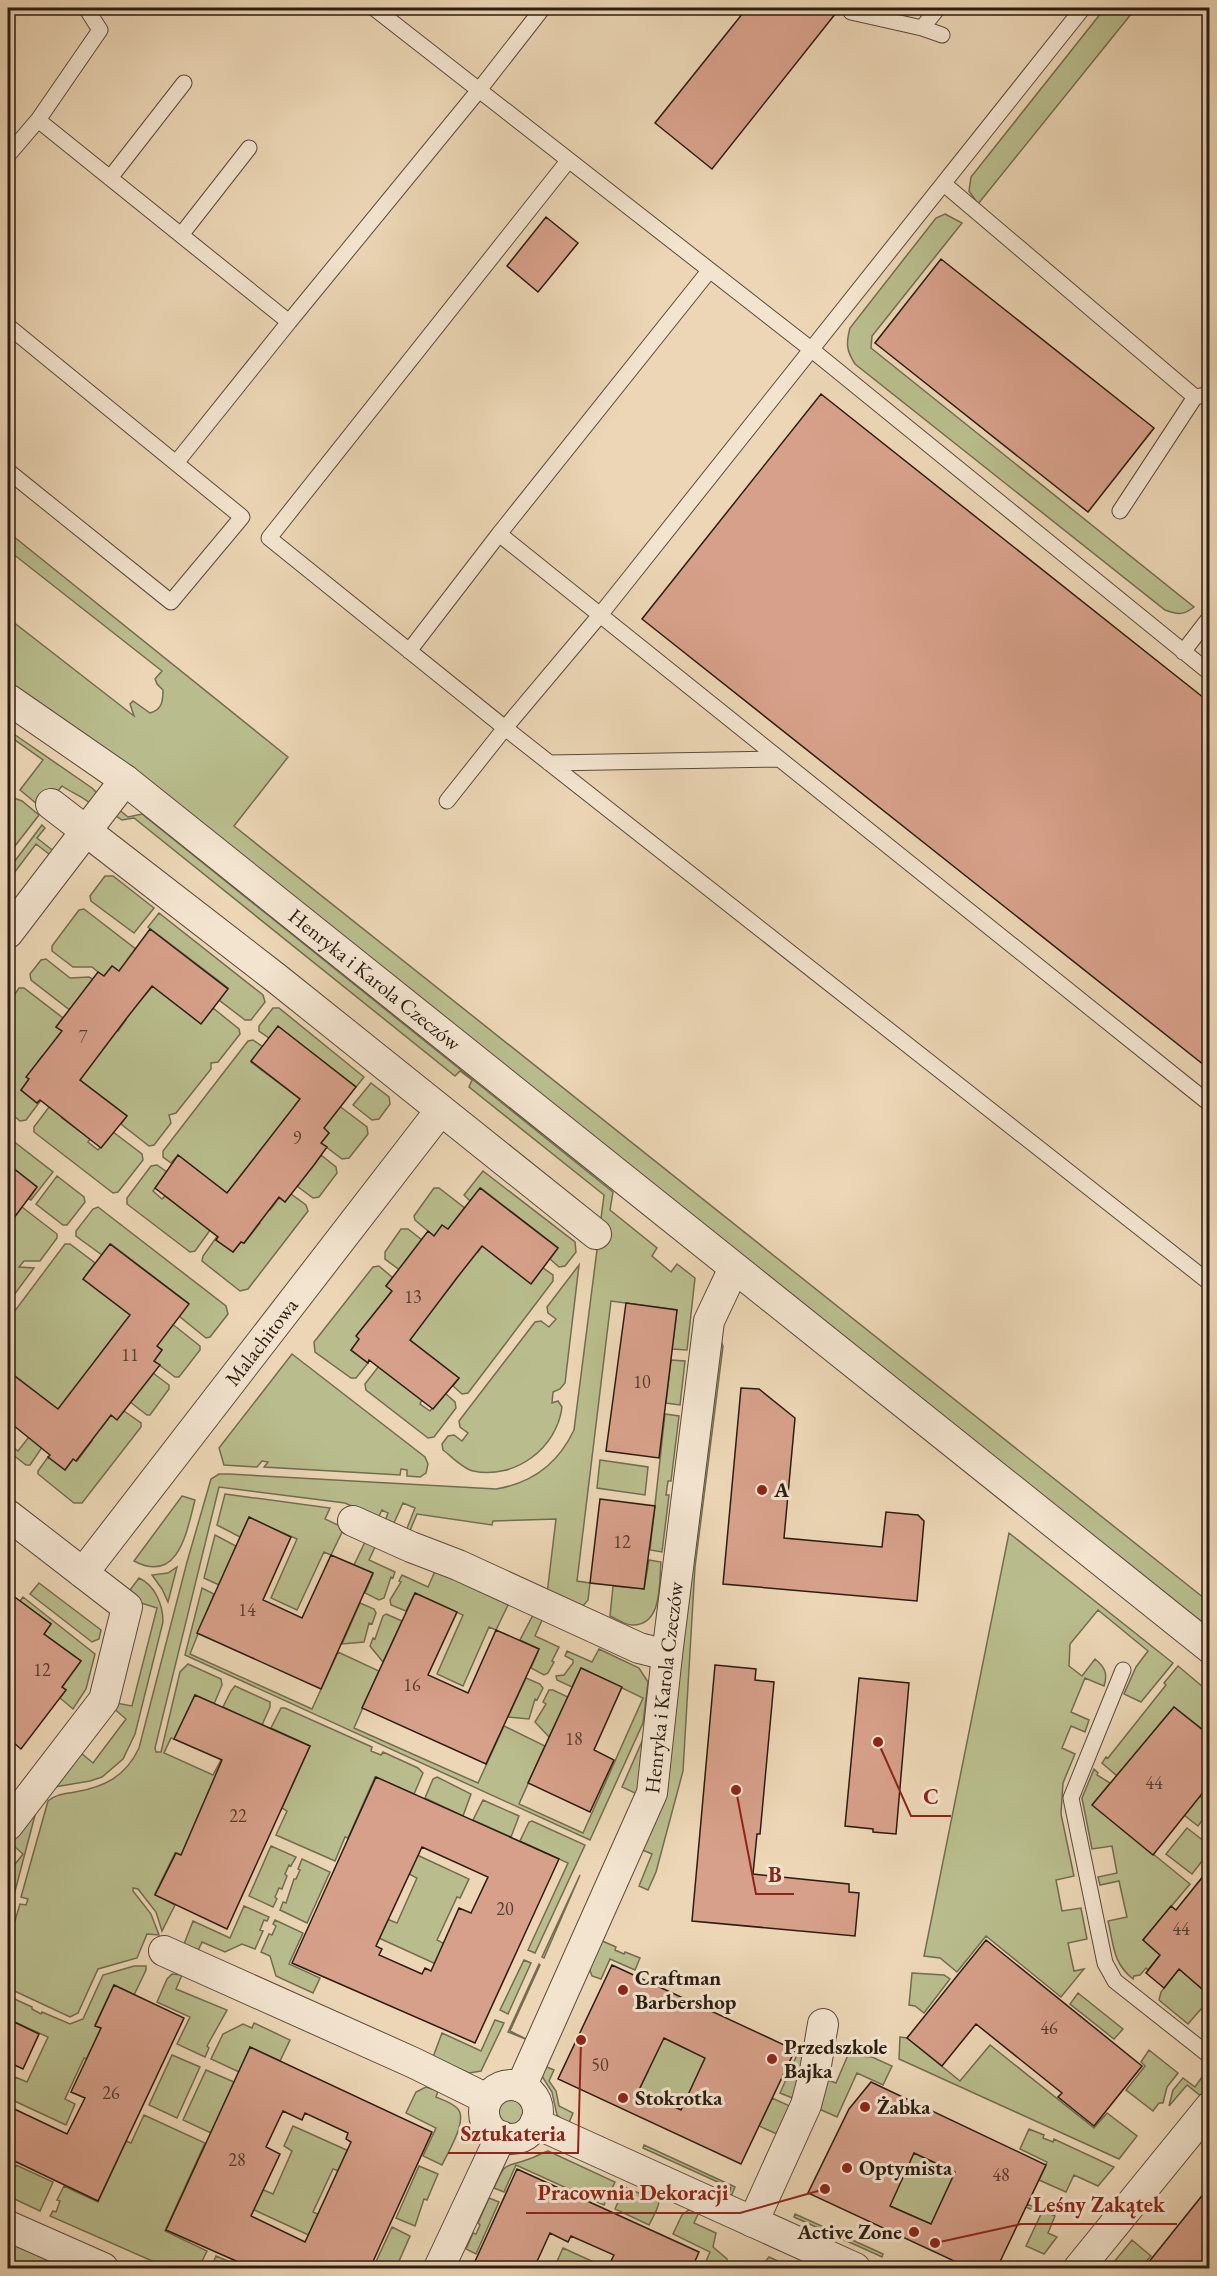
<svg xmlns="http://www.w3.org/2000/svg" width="1217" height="2276" font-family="'EB Garamond',serif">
	<rect width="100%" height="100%" fill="#ecd6b5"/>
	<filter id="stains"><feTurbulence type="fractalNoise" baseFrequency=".00333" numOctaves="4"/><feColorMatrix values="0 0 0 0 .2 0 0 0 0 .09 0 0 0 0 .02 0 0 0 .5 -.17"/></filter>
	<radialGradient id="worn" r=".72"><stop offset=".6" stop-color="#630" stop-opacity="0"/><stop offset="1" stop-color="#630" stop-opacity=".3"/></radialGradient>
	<path fill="#b9bd8d" stroke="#726d50" stroke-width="1.5" d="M1105,8H1136L978,204L969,191L971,177Z
		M945,214L962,223L872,336L871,348L1194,607C1184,615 1178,615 1165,610L855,364C846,350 846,343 850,328L936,218Z
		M8,532L288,757L234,826L1209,1602V1631L115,757L8,684V618L134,716L130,704L133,701L150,713C162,710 163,701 163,690L157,684L155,679L162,671L8,550Z
		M8,730L92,788L100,796L91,804C82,796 72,793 62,786L43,809L20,790L43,760L8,735Z
		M14,798L22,801L39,815L8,855V806Z
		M117,808L128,817L142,814L613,1192L610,1210L657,1248L652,1256L671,1272L677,1264L695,1278L687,1350L672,1349L677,1310L611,1301L577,1581L590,1583L588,1600L583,1606L547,1594L556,1519L493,1521L492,1525L417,1514L409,1533L406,1531L415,1508L403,1503L393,1525L385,1521L388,1513L382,1510L378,1518L345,1503L219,1487L155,1748L156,1752H161L180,1672L188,1664L221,1679L222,1685L214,1704L195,1695L174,1739L171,1738L164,1753L213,1775L221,1760L226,1762L209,1791L195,1823L194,1861L175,1853L155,1894L175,1905L162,1931L156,1912L138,1889L133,1888V1891L151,1914L159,1935L147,1934L137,1958L98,1969L78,2013L70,2017L8,1988V1931L14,1924L20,1904L26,1905L28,1899L21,1897L48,1801C56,1794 65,1794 75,1792C105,1787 126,1776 139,1748L187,1562L211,1479L219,1474H229L496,1489C533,1483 558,1464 574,1430L604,1195L469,1087L472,1080L460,1071L455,1076L134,818L122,820L113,814Z
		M42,825L45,828L37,838L56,853L49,854L36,844L8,881V870Z
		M105,876H113L154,908L134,933L91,901L90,896Z
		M84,909L137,950L120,972L112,966L104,977L92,967H73L52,951V946L79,910Z
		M159,913L263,995L265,1002L251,1020H245L219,1000L228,988L148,927Z
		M46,959L70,978L89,977L93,979L75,1014L31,980L30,974L41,960Z
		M153,986L201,1023L213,1008L239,1029L240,1034L218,1062L211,1063V1069L176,1113L169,1115L171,1123L154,1145L149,1146L121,1124L127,1116L80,1080L116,1030L118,1031L126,1020L125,1018Z
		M19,988H24L63,1018L56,1027L62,1031L53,1043L56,1046L42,1056L27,1077L29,1079L21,1090L37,1103L44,1096L26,1120L20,1121L8,1111V1004Z
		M273,1008H279L364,1077L356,1087L278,1027L269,1038L259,1031V1026Z
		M253,1040L263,1047L251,1062L300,1099L295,1105L296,1107L227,1193L178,1155L171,1163L163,1157V1151L248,1041Z
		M371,1083L389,1097L390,1104L379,1119L372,1120L353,1105Z
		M52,1103L62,1118L90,1139L88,1142L98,1150L113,1132L142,1154L143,1160L118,1192L113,1193L34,1132V1127Z
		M338,1105L367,1127L368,1134L349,1158L342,1159L321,1143L329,1133L322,1127Z
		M8,1137L53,1172L31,1200L29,1199L37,1187L8,1164Z
		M321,1155L336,1167L337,1173L319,1197L313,1198L297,1186Z
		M157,1165L167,1172L153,1191L162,1199L165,1196L196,1219L213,1226L195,1251L190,1252L127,1204V1198L151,1166Z
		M483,1171L575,1242L576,1252L565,1266L559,1267L550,1259L558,1248L481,1188L470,1201L464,1195Z
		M57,1176L84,1197L85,1202L67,1225H63L36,1204Z
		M434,1188H439L466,1209L450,1231L434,1236L415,1220L414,1216Z
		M291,1194L306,1205L308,1211L248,1289L240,1291L202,1261L203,1256L221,1231L222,1232L216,1240L233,1252L241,1242L244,1243L260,1223L257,1220L267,1208L270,1210L279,1198L285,1202Z
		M22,1207L57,1234V1238L40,1261H24L19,1267L34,1268L8,1303V1220L10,1222Z
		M98,1207L226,1306L228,1314L210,1337L206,1338L179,1316L188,1303L111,1244L102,1255L76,1236V1231L93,1209Z
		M401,1229H408L422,1240L405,1274L385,1259V1252Z
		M65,1244H70L95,1263L84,1278L132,1316L125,1322L105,1348L59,1410L10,1372L8,1375V1320Z
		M482,1246L543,1268L553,1275V1281L468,1393L462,1394L453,1386L459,1378L410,1340L446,1290L447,1291L476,1251L478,1252Z
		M579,1265L565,1383L560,1389L553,1392L552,1403L558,1401L562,1407C557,1448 515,1480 473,1471C463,1469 451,1456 443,1450L442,1444L448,1436L454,1435L462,1441L468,1433L460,1427L459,1421L535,1322L541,1321L549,1327L556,1319L548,1313L547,1307Z
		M379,1266L393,1278L386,1286L392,1291L383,1303L386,1305L351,1350L368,1363L356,1378H351L315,1352L314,1342L373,1267Z
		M171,1323L200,1346V1350L179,1377H175L154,1361L162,1350L154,1344Z
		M718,1333L723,1346L695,1567L683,1771L656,1872L648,1890L639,1886L652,1854L640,1849Z
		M292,1354L425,1457L428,1464L426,1473L420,1477L407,1476V1470L401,1469L400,1475L264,1467L268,1462L262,1461L257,1467L224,1465L219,1448Z
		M671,1360L685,1361L680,1405L666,1403Z
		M382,1362L422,1400L420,1404L430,1411L445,1393L455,1402L456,1408L434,1437L428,1438L366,1390L365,1384Z
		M153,1373L169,1385V1389L150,1415H147L125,1398Z
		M124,1411L141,1423V1427L82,1503H74L38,1474V1471L48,1457L65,1470L73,1459L77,1461L92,1441L90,1438L102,1427L111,1415L117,1419Z
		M665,1414L679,1416L671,1481H668L666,1495H669L662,1552L650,1550Z
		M32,1433L45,1443L30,1465H26L8,1451V1443L18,1451Z
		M600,1460L648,1467L645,1495L597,1488Z
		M225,1494L330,1508L325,1519L344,1528L331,1555L324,1552L297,1610L271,1598L297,1539L249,1518L240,1537L217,1525Z
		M182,1496L195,1500C187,1530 179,1585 134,1561Z
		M1009,1533L1173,1663L1141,1702L1124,1694L1136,1667L1148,1651L1098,1610L1070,1644L1069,1666L1082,1676L1095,1659C1105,1667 1108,1674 1104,1686L1085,1678L1071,1712L1089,1720L1085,1732L1071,1726L1062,1748L1075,1754L1063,1783L1061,1814L1074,1876L1056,1880L1062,1911L1081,1908L1087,1939L1068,1943L1074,1971L1084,1969L1061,1997L986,1936L957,1972L940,1958L924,1956Z
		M215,1535L236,1546L219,1585L204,1578Z
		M365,1542L377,1543L369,1560L395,1572L393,1578L391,1577L384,1598L379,1600L365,1593L373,1574L354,1565Z
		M649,1560L661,1562C659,1582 663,1626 632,1625C625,1625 617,1619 610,1616L613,1586L644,1589Z
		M177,1567L168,1602L162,1589L152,1575L168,1573Z
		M436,1569L507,1603L508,1605L496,1630L489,1627L463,1686L437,1674L463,1615L415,1593L406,1611L391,1605L390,1600L401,1582L399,1581L402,1575L428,1587Z
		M139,1578C155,1585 163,1605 163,1622L135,1734L123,1759L102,1777L90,1781L49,1788L81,1753L93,1763L126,1719L112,1707L116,1703L132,1706L157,1608L138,1602L127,1594Z
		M39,1583L101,1630L99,1639L92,1642L30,1594Z
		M202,1588L214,1594L190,1654L312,1709L338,1652L379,1671L354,1728L478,1783L504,1726L545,1746L519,1804L583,1833L643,1698L581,1668L572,1687L557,1680L556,1676L564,1675L573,1663V1660L565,1656L567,1651L592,1662L599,1649L639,1668L648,1682L643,1723L590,1840L185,1655Z
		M23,1597L95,1654L86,1689L73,1709L60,1698L66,1690L62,1687L81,1661L44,1634L51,1624L20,1601Z
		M360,1603L374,1609L376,1613L372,1624L369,1623L364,1642L342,1644Z
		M386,1614L402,1621L383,1662L370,1646L373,1638L375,1639L383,1616Z
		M533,1615L543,1618L535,1636L559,1647L552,1661L554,1662L548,1673L544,1675L531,1668L539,1649L520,1640Z
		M1178,1666L1209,1692V1728L1206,1732L1174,1707L1117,1776L1102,1763L1106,1757L1108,1758L1166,1685L1164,1683Z
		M526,1678L540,1684L543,1688L537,1700L535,1699L529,1719L508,1717Z
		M235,1686L270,1702V1707L262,1725L223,1707L231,1691Z
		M549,1690H553L568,1697L549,1737L535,1722L546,1704L543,1702Z
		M281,1708H285L372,1747L371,1751L381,1755L383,1752L418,1768L423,1773L414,1794L375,1777L348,1838L345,1837L335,1861L276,1835L287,1811L282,1808L310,1746L271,1728Z
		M647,1730L639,1795L622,1787Z
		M1094,1769L1098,1773L1097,1775L1110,1783L1093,1805L1190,1884L1143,1940L1160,1955L1148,1970L1146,1968L1140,1975L1134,1976L1133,1979C1112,1962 1114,1945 1108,1921L1127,1917L1119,1881L1100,1885L1098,1877L1117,1873L1112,1846L1092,1849L1082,1798Z
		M437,1777L471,1794L463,1816L425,1798L433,1779Z
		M1190,1788L1209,1804V1811L1198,1826L1175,1808Z
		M39,1800L14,1895L8,1891V1873L23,1854L8,1841Z
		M483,1800L519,1816L511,1837L473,1820Z
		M532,1821L585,1845L535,1953L528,1950L568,1863L520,1841L529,1822Z
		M1187,1828L1209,1845V1852L1192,1874L1166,1854Z
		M271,1846L296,1857L291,1866L289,1865L285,1874L287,1876L282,1889L279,1888L275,1897L277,1899L273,1907L249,1896Z
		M415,1854L469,1879L460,1898L457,1897L437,1940L447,1945L438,1965L379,1938L387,1919L397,1923L417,1878L407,1873Z
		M302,1859L330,1872L307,1923L280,1910L283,1902L286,1903L294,1879H296L300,1870L298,1869Z
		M580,1875L544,1958L542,1957Z
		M244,1906L269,1917L267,1921L264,1920L260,1930L263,1931L255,1949L242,1944L225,1952L202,1942L195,1957L184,1944L193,1921L230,1938Z
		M275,1920L303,1933L289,1964L320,1978L313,1993L276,1976L270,1956L261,1952L269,1934L272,1935L276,1926L273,1924Z
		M600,1940L616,1947L615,1950L624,1954L625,1952L640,1958L635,1970L610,1959L601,1979L592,1976L589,1968Z
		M524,1960L531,1963L508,2014L500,2010Z
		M539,1964L540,1965L510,2031L528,2040L508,2032Z
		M134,1966H146V1970L134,1995L114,1985L95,2025L113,2034L99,2064L84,2058L65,2099L75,2104L66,2125L8,2098L15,2077L27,2082L48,2037L8,2019V1996L32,2007V2009L41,2014L42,2012L70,2024L83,2019L103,1975Z
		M1179,1969L1203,1989L1209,1981V2009L1208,2008L1205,2012L1201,2009L1188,2024L1159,2000L1161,1992Z
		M912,1973L944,1975L950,1979L924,2013L915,2006L909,2005Z
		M172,1974L182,1975L176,1989L227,2010L207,2046L209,2048L205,2057L177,2044L190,2017L157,2002L167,1979Z
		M1078,1993L1123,2029L1114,2039L1070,2004Z
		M495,2020L504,2023L481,2071L469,2073L433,2057L442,2033L481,2051Z
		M254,2023L290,2040L280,2061L250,2047L239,2072L211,2059L223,2034L243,2024L252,2028Z
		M644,2029L725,2067L691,2090L681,2110L639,2090L648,2071Z
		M900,2037L907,2038L960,2081L990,2045L1094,2128L1107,2113L1137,2136L1119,2159L899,2059Z
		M800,2048L806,2051L795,2099L780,2093Z
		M1149,2050L1178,2073L1167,2087L1163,2103H1159L1153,2111L1126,2090L1145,2066L1141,2062Z
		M172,2055L200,2067L177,2118L149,2105Z
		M848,2055L872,2057L892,2066L883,2085L857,2073L837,2117L817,2108L825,2079L836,2083Z
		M542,2065L554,2070L549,2081L556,2091L559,2106L573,2113L568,2125L557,2115L552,2092L540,2073Z
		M206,2070L234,2082L211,2133L183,2120Z
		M1205,2073L1208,2084L1202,2097L1187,2085L1169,2106L1173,2090L1183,2078L1195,2087Z
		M426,2087L438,2091L436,2097C443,2100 452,2103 457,2108C469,2119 448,2152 442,2165L423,2156L436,2128L406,2113L416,2092Z
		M492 2112a19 19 0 1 1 38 0a19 19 0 1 1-38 0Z
		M772,2098L792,2107L779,2135L759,2126Z
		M144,2115L205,2143L165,2231L207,2251L201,2263L195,2268H168L50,2216L53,2211L56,2212L60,2201L57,2200L64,2186L98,2202L126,2141L131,2143Z
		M293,2126L351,2152L342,2172L333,2169L313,2212L324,2217L315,2238L252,2209L261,2189L273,2194L292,2151L284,2146Z
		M1029,2129L1044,2135L1043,2138L1053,2142L1054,2139L1114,2167L1098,2186L1074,2175L1066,2192L1039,2180L1047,2162L1020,2149Z
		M895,2144L975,2182L931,2224L890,2206Z
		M644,2145L735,2187L730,2199L727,2198L731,2188L643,2148Z
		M548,2151L615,2182L604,2205L516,2165L504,2192L494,2188C507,2159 503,2169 529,2159C536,2157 541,2153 548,2151Z
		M16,2165L53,2182L40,2211L8,2196V2183Z
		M419,2166L438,2174L427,2200L424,2199L415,2226L396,2218Z
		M625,2187L648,2197L653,2188C665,2201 656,2210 649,2225L615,2209Z
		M489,2198L499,2202L476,2254L466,2249L473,2233L476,2234L480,2225L478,2223Z
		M1027,2204L1055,2216L1048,2233L1057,2237L1044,2254L1026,2246L1041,2214L1026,2207Z
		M690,2209L700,2210L694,2223L716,2233L713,2247L727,2259L728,2268H703L710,2252L673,2234L682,2215Z
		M795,2214L883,2254L882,2257L794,2217Z
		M392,2227L410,2236L396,2268H373Z
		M1132,2240L1151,2256L1140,2268H1109Z
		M8,2242L68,2268H8Z
		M563,2248L607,2268H554Z
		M216,2256L244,2268H211Z
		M769,2257L791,2267L793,2263L804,2268H760Z"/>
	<path fill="#d7a08a" stroke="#2b1d12" stroke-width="1.5" fill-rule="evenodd" d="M747,8H840L712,169L655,123Z
		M546,217L578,243L538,292L507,266Z
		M941,259L1154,428L1088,512L875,343Z
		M821,394L1209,702V1069L642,619Z
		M150,929L228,989L201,1024L152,986L126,1019L80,1080L127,1116L101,1148L40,1100L37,1103L21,1090L29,1079L26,1077L62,1031L56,1027L98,972L104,976L112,966L119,971Z
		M278,1026L356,1087L324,1128L329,1133L321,1143L327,1147L314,1165L285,1202L279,1197L244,1243L241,1242L233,1252L216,1240L218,1237L155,1188L178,1155L227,1193L300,1099L251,1061Z
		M8,1164L37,1187L8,1226Z
		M480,1188L558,1248L531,1284L482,1246L456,1279L410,1340L459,1378L433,1409L369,1360L368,1363L351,1350L359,1339L356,1336L392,1291L386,1286L428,1231L434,1236L442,1225L448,1229Z
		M110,1244L189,1304L157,1346L162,1350L154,1361L160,1365L117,1420L111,1415L76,1461L73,1459L65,1470L48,1457L50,1455L8,1421V1371L58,1409L130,1315L83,1279Z
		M626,1303L677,1310L659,1458L606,1451Z
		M741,1388L759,1389L795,1418L784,1538L882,1547L886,1512L918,1515L924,1521L917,1601L723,1584Z
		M600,1499L655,1506L644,1589L590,1583Z
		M249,1517L291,1537L263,1600L302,1618L331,1555L373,1573L321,1689L197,1633Z
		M8,1592L51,1624L44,1634L81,1661L62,1687L66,1690L21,1749L8,1738Z
		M415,1593L457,1612L428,1675L468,1693L496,1630L539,1649L486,1764L362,1708Z
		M715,1665L756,1669L755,1680L774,1682L760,1834H757L753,1874L849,1884V1892L859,1893L855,1936L692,1921Z
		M581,1668L622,1687L594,1750L614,1760L590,1812L528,1783Z
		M859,1678L909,1683L896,1834L873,1832V1829L845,1826Z
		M195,1695L310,1746L227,1929L155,1895L176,1853L181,1855L222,1760L174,1739Z
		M1174,1707L1209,1735V1785L1153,1855L1092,1805Z
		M376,1777L559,1859L475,2043L292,1963ZM422,1847L488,1877L471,1913L459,1908L431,1971L425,1968L422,1974L379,1955L382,1949L376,1946Z
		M1209,1869V1995L1179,1969L1164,1988L1146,1973L1160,1955L1143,1940L1171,1906L1176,1910Z
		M986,1940L1142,2066L1094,2126L1058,2097L1062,2093L976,2024L942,2066L907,2038Z
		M612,1965L795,2050L741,2164L558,2079ZM664,2038L705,2058L681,2110L639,2090Z
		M114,1985L184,2018L98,2201L8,2158V2106L67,2134L85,2098L71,2092L101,2028L95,2026Z
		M8,2019L39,2034L23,2069L8,2062Z
		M250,2047L432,2132L370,2268H252L166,2230ZM283,2111L302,2120L305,2113L348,2133L346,2139L351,2142L305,2242L251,2216L280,2154L266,2147Z
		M871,2082L1046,2165L997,2268H969L808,2193L849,2109ZM914,2153L955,2172L931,2224L890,2206Z
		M517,2169L699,2252L692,2268H627L611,2261L614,2255L571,2236L568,2242L550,2233L534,2268H472Z
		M1209,2187V2268H1144Z"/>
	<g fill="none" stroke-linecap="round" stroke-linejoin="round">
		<g stroke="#5b4b3b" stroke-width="17">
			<path id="service" d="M86,8L100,30L38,120L289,322L479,90L543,8
				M374,8L812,350L1210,673
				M1083,8L600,615L505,728L1210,1283
				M851,12L922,28L938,8
				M922,28L942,35
				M8,155L38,120
				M110,178L184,83
				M944,184L1195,397L1210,394
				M181,235L249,148
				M709,271L499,534L1210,1104
				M8,326L242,517L171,602L8,471
				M176,463L289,322
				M1120,511L1195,397
				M409,651L499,534
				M1183,652L1210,617
				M549,763L779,759
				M447,801L505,728L269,538L568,161
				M1123,1670L1071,1798L1105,1963L1115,1981L1210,2056"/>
		</g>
		<g stroke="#5b4b3b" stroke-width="32">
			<g id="minor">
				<path id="s1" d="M8,699L125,780L1210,1648"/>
				<path d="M51,804L86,831L125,780"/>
				<path d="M8,933L86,831L276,978L596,1234"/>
				<path d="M8,1515L127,1607L104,1700L8,1825"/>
				<path d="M353,1521L411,1547L458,1565L639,1648L667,1655"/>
				<path id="s2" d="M83,1573L440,1111"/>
				<path d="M164,1951L414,2063L487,2099"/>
				<circle cx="511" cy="2112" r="27"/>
				<path id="s3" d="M521,2087L652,1793L667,1655L709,1321L734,1268"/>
				<path d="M535,2123L855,2268"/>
				<path d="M753,2222L806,2105L815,2071L823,2024"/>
				<path d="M8,2226L103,2268"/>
				<path d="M439,2268L501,2136"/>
				<path d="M1079,2268L1210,2107"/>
			</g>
		</g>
		<use href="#service" stroke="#f3e4cf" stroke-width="15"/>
		<use href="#minor" stroke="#f3e4cf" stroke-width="30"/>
	</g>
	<g fill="#8f2418" stroke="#f3e4cf" stroke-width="2">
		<circle cx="762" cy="1490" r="6"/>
		<circle cx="623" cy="1990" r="6"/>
		<circle cx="772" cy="2059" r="6"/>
		<circle cx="623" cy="2098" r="6"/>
		<circle cx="865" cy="2107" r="6"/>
		<circle cx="847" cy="2168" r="6"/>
		<circle cx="914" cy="2232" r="6"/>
	</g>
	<g text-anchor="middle" stroke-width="6" stroke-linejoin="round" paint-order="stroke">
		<g font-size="18" fill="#563e30">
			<text x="83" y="1043">7</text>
			<text x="297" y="1144">9</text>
			<text x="413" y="1303">13</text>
			<text x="130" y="1361">11</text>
			<text x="642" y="1388">10</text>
			<text x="622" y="1548">12</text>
			<text x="247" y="1616">14</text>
			<text x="42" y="1676">12</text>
			<text x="412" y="1691">16</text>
			<text x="574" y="1745">18</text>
			<text x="1154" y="1789">44</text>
			<text x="238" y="1822">22</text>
			<text x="505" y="1915">20</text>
			<text x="1181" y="1935">44</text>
			<text x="1049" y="2034">46</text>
			<text x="600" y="2071">50</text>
			<text x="111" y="2099">26</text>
			<text x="237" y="2166">28</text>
			<text x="1001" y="2181">48</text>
		</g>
		<g font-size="21" fill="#2b1d12" stroke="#f3e4cf">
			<text dy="7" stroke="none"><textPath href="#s1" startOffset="462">Henryka i Karola Czeczów</textPath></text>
			<text dy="7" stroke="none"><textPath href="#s2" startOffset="292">Malachitowa</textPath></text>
			<text dy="7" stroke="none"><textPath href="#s3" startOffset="428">Henryka i Karola Czeczów</textPath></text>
		</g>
		<g font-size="21" font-weight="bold" fill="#2b1d12" stroke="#f3e4cf" text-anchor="start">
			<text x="774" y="1497">A</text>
			<text x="635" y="1985">Craftman<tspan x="635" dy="24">Barbershop</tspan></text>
			<text x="784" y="2054">Przedszkole<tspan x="784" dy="24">Bajka</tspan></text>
			<text x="635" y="2105">Stokrotka</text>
			<text x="877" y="2114">Żabka</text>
			<text x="859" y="2175">Optymista</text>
			<text x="902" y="2239" text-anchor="end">Active Zone</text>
		</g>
	</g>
	<path fill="none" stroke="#8f2418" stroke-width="2" d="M878 1742L911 1816H951M736 1790L756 1894H794M581 2040L578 2153H448M825 2189L740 2213H526M935 2243L1021 2224H1177"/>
	<g fill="#8f2418" stroke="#f3e4cf" stroke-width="2">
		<circle cx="878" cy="1742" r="6"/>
		<circle cx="736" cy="1790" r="6"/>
		<circle cx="581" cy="2040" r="6"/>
		<circle cx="825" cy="2189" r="6"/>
		<circle cx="935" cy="2243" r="6"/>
	</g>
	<g font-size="22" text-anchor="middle" font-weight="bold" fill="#8f2418" stroke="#f3e4cf" stroke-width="6" stroke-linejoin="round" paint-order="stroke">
		<text x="931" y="1804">C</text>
		<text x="775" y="1882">B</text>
		<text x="513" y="2141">Sztukateria</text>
		<text x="633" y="2200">Pracownia Dekoracji</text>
		<text x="1099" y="2212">Leśny Zakątek</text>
	</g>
	<rect width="1217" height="2276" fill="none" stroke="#ecd6b5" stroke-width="30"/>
	<rect x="9" y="9" width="1199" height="2258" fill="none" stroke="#2b1d12" stroke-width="3"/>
	<rect x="15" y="15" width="1187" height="2246" fill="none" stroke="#2b1d12" stroke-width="1.5"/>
	<rect width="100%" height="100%" filter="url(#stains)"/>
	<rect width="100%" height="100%" fill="url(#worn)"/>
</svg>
